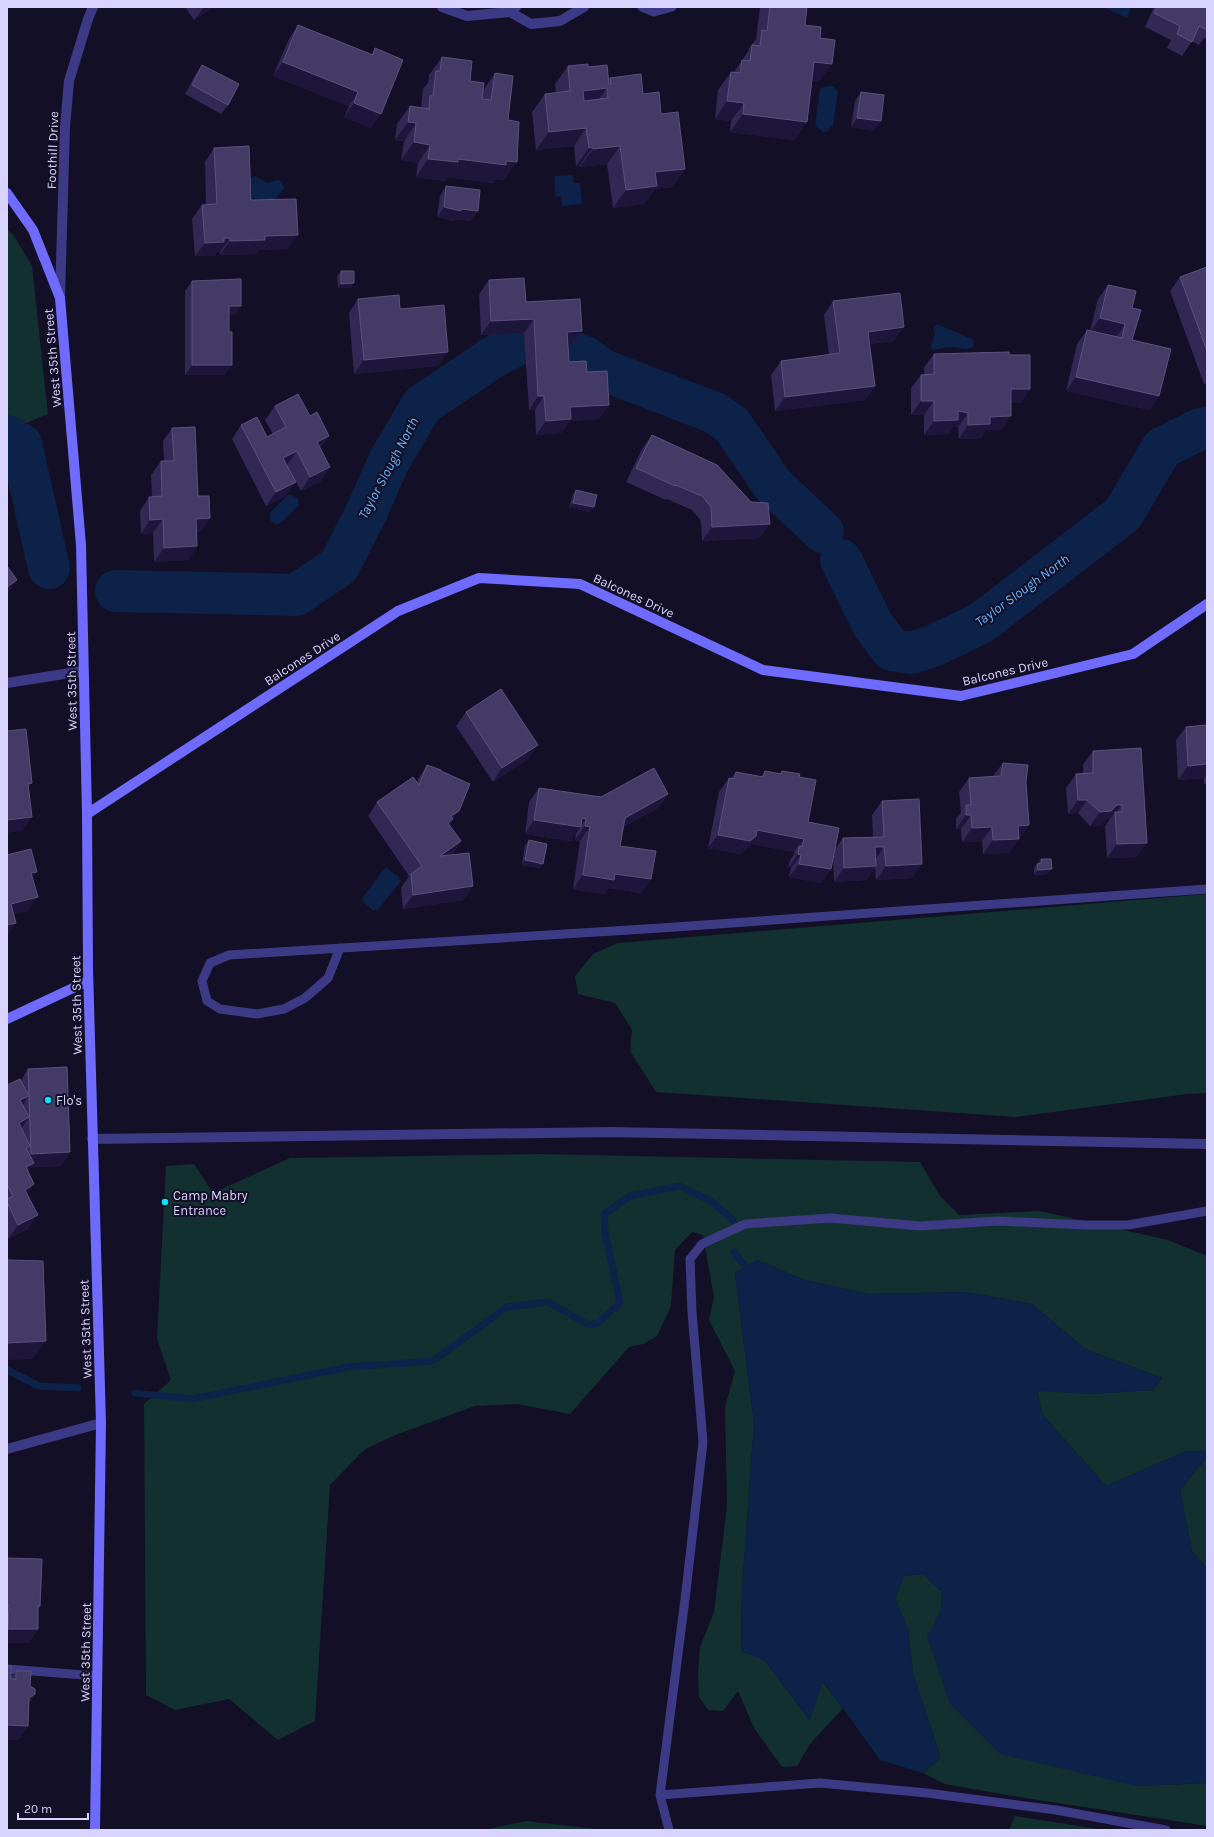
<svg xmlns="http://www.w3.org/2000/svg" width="1214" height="1837" font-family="Karla,sans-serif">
	<rect width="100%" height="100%" fill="#130f26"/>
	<path fill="#12302f" d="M7,229L14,236L32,266L48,414L7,431Z
		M1207,894V1093L1187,1094L1016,1117L656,1092L630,1051L632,1030L615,1003L578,994L575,976L593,954L618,943Z
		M538,1154L920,1162L940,1196L959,1215L1040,1211L1168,1240L1207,1256V1452L1186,1451L1106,1486L1042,1414L1037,1390L1090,1394L1153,1390L1162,1378L1085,1349L1032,1304L966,1292L868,1294L805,1280L757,1260L735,1273L754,1423L742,1589L741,1651L764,1660L809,1719L822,1681L843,1708L810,1744L797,1766L782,1767L754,1728L738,1691L723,1711L708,1710L699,1697L698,1673L700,1647L714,1612L727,1506L725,1407L735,1371L709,1320L714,1297L703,1235L692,1232L675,1250L671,1306L657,1336L643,1344L629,1347L570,1414L517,1404L475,1406L398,1434L365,1449L330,1485L315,1721L278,1740L229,1699L175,1710L146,1695L144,1404L171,1380L157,1339L166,1166L194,1164L213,1193L290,1158Z
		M1207,1457V1569L1192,1551L1180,1490Z
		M923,1574L942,1592L941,1611L927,1637L1136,1786L1207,1783V1826L1007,1795L945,1784L923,1773L941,1758L913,1673L908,1629L895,1599L904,1576Z
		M1015,1816L1105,1830H1009Z
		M526,1821L604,1830H484Z"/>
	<path fill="#0c2248" d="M1103,7H1131L1127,18Z
		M829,86H833L838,91L833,126L831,125L828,131L824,132L815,126L820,88Z
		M573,175L574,183H580L582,204L562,206L561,196L556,197L554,176Z
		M255,176L267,183L278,180L282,182L284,189L277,196L275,201L267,202L263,200L256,199L252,197L251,178Z
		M937,324L972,339L974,342L973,347C965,352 959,347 951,347C944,346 939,351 932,349L931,346L935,334L933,328Z
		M289,494L298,498L299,505L282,522L276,525L270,520V513Z
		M385,868H387L400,878L399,880L401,881L377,911L375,909L374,911L362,901L363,899L362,898Z
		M757,1260L805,1280L868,1294L966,1292L1032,1304L1085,1349L1162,1378L1153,1390L1090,1394L1037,1391L1042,1414L1106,1486L1186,1451L1207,1452V1457L1180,1490L1192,1551L1207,1569V1783L1136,1786L1000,1754L950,1704L927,1637L941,1611L942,1592L923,1574L904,1576L895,1599L908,1629L913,1673L941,1758L923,1773L880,1760L823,1681L810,1720L764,1660L741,1651L742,1589L754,1423L735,1273Z"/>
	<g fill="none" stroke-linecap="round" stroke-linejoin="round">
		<path stroke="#0c2248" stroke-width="7" d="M734,1252L751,1274
			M7,1370L39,1386L78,1388
			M135,1393L192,1399L349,1367L433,1361L507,1307L548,1302L589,1325L598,1323L620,1303L605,1232L604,1214L630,1196L679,1186L711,1201L733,1220"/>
		<path stroke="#0c2248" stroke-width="42" d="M7,436L21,444L49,568
			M841,560L873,625L892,650L911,653L933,646L981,623L1123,514L1162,448L1200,429L1207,428
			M116,591L296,595L339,566L367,511L389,461L422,405L495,356L521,343H543L585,357L603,370L715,413L732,425L773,485L823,532"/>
		<path stroke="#3d3a85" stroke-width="9" d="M642,7L654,12L672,7
			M340,948L328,978L305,998L284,1009L257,1014L220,1009L207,1001L202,981L210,963L229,955L661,928L1207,889
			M7,1669L97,1676
			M660,1795L820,1783L927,1793L1056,1810L1166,1830
			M669,1830L660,1795L686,1591L703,1442L692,1312L690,1259L702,1244L745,1224L830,1218L920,1226L998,1221L1086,1225H1128L1207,1211"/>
		<path stroke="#3d3a85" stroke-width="10" d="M442,7L467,16L510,12L516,7
			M510,12L531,24L560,21L584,7
			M60,298L65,127L69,81L88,19L93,7
			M7,683L83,671
			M92,1139L611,1132L1207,1144
			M7,1449L101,1423"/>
		<path stroke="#6f6bff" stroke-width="10" d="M7,193L33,230L60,298L81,545L87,814L88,969L101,1423L95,1830
			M87,814L398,611L479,578L580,584L763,670L961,696L1133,654L1207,604
			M7,1019L88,981"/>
	</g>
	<path fill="#312854" d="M185,7H213L194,20Z
		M760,7H807L805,25L820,38L819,82L812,81L807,122L794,140L730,132L731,121L715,119L718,90L731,72H734L749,50V48L756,39Z
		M1154,7H1207V36L1206,38H1204L1199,45L1192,41L1182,56L1167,48L1171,40L1145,27Z
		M298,25L371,55L375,48L371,128L344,117L349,106L273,76L289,39Z
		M442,57L483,91L495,73L508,120L504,180L496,179L493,183L447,177L445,181L416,177L418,163L401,160L404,141L395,140L397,124L410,106L421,107L423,89L428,83L429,75Z
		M202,65L228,105L221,114L185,94L196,74Z
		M568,66L588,67L609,80L610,78L643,94L661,114L685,169L672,187L655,189L644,204L613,208L607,164L580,167V165L576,166L574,146L536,150L532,112L545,94L556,93L555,84Z
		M861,92L874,131L851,127L855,101Z
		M214,148L251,200L288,249L258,250L255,254L220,255V252H217L214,256H195L192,219L202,205H206L205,162Z
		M446,186L471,221L455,219L454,221L437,217L440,196Z
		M1207,267V383L1204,384L1170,291L1180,277Z
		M341,271L351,288H338L337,276Z
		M489,280L526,302L582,331L572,345H568L569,362L587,372L609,405L599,419L570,421L561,433L536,435L535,410H529L524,333L481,335L479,294Z
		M192,281L241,306L235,315H229L225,375H185V291Z
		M1108,285L1132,308V340L1150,410L1066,391L1077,344L1087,330L1090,331L1098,299Z
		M358,299L400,309L448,352L438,366L354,374L349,313Z
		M833,301L894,341L869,344L875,386L865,400L775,411L771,375L781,361L829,355L824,315Z
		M934,354L1009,355L1021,403H1011L1002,430H986L981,438L959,439L958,427L954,426L948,434L924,435V415H911V388L921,375L924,374V367Z
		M275,406L310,416L329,436L320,448L321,481L301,491L287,465L286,496L266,506L232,439L241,425L267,437L273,434L265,420Z
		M172,428L198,496L210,518L200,532H197V546L188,560L154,562L153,533L141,534L140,511L149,497H152L151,475L161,461H164L163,441Z
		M652,435L760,538L702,541L701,521L692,510L667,499L666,500L626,482L642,449Z
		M576,490L594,507L590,512L569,507L573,494Z
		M466,712L538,745L528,759L493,782L456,726Z
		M1207,725V784H1204V778L1178,780L1176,740L1186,727Z
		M1141,748L1137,857L1107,858L1105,826L1110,819H1107L1102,825L1090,826L1078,813L1068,814L1066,788L1076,774L1083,773V765L1093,751Z
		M1003,763L1026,782L1029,825L1009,853L983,854L982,841L962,842L961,829H956V819L961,812L959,792L969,778L993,776Z
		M427,765L441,771L449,825L461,841L452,855L473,886L463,900L403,909L401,888L409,876L368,816L377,802L417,782L418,779Z
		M765,771L780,774L782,771L799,777L808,822L834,850L843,838L873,837L872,815L882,801L912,878L876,880L875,868L866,880L834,882L833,857L831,869L821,883L789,877L791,868H788L790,860L794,854V852L751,844L746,850L740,854L708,848L719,792L729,778H731L736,772L761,777Z
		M539,788L601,797L668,794L658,808L623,827L620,846L642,893L608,888L604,894L573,889L580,841L575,840L576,833L571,841L525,834L529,802Z
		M529,840L540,868L522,865L525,845Z
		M1041,859L1048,874L1034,875V868Z
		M28,1069L70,1152L61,1166L31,1167L28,1172L34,1184L27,1194L28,1229L8,1239L7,1236V1085L21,1080Z
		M7,1558L40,1606L38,1610V1629L28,1643H7Z
		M16,1671L30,1686L35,1694L29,1703L28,1726L18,1740L11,1677Z"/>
	<path fill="#1d163a" d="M204,7H213L194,20Z
		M283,62L358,92L349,106L273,76Z
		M814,62L832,64L819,82L801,80Z
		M607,88L594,106L571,109L583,91Z
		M727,101L744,103L731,121L715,119Z
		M354,103L381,114L371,128L344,117Z
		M743,114L807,122L794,140L730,132Z
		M857,118L881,121L874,131L851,127Z
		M408,122L416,123L404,141L395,140Z
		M586,128L574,146L536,150L549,132Z
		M414,142L430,145L418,163L401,160Z
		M620,146L607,164L580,167L593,149Z
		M593,147L580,165L576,166L589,148Z
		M428,159H458L506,161L517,162L504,180L496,179L493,183L447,177L445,181L416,177Z
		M685,169L672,187L655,189L644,204L613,208L626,190L655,172Z
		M444,207L478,211L471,221L455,219L454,221L437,217Z
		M298,235L288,249L258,250L255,254L220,255L230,241L265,236Z
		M224,238H230L220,252H217L214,256H195L205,243Z
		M354,283L351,288H338L341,284Z
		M229,306H241L235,315H223Z
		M1100,318L1125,324L1116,338L1090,332Z
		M534,319L524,333L481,335L491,321Z
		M904,327L894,341L858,345L868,332Z
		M582,331L572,345L557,346L567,332Z
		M448,352L438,366L354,374L364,360Z
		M192,365H232L225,375H185Z
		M1076,377L1159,396L1150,410L1066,391Z
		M875,386L865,400L775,411L785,397Z
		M1011,389H1030L1021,403H1001Z
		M538,396H544L535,410H529Z
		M921,401H934L924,415H911Z
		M609,405L599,419L570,421L561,433L536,435L546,421L570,407Z
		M958,411L968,413L958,427L954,426L948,434L924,435L934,421Z
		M1011,416L1002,430H986L981,438L959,439L968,425L990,417Z
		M329,436L319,450L317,442Z
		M297,451L287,465L283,458Z
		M330,467L321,481L301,491L310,477Z
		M296,482L286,496L266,506L276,492Z
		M573,503L594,507L590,512L569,507Z
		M210,518L200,532H186L196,519Z
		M163,519L153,533L141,534L150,520Z
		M770,524L760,538L702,541L712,527Z
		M197,546L188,560L154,562L164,548Z
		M17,580L7,594V587Z
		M538,745L528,759L493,782L502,768Z
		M1207,764V774L1204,778L1178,780L1188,766Z
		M32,783L22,797L28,784Z
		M668,794L658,808L615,832L625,818Z
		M1078,800H1087L1078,813L1068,814Z
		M1117,805H1122L1115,814V812L1110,819H1107L1102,825L1090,826L1100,812Z
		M459,811L443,833L451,816Z
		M966,815H971L961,829H956Z
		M32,817L22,831L7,833V820Z
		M582,818L586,819L571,841L525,834L534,820Z
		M1029,825L1019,839L1018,826Z
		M585,826L590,827L580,841L575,840Z
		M992,827L982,841L962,842L972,828Z
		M757,830L804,839L794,852L751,844L746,850L740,854L708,848L718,835Z
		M1019,839L1009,853L983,854L993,840Z
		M461,841L451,855L440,856Z
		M1147,843L1137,857L1107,858L1117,844Z
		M875,847H884L875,860Z
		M798,854L801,855L791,868H788Z
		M525,860L543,864L540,868L522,865Z
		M799,864L831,869L821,883L789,877Z
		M922,864L912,878L876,880L886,866Z
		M876,866L866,880L834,882L844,868Z
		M1052,869L1048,874L1034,875L1038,870Z
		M37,872L27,885L31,873Z
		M615,874L651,879L642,893L608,888L604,894L573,889L583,875Z
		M473,886L463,900L403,909L413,895Z
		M38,897L28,911L7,917L11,904Z
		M16,923L7,936V925Z
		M29,1096L19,1110L20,1100Z
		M29,1117L20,1131L19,1123Z
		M70,1152L61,1166L31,1167L24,1177L21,1168L31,1154Z
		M34,1184L25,1198V1190Z
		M38,1215L28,1229L8,1239L18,1225Z
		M46,1341L33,1359L7,1360V1343Z
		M8,1629H38L28,1643H7V1631Z
		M35,1694L25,1708L29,1698Z
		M7,1725L28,1726L18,1740H7Z"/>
	<path fill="#433a66" stroke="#5a527e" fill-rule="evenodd" d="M770,7H807L805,25L821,27L820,38L835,40L832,64L814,62L807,122L743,114L744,103L727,101L731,72L740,73L742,60L750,61L752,45L760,46L762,30L767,31Z
		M1157,7H1207V30L1199,26L1192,42L1177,34L1180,26L1154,13Z
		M298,25L373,55L375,48L403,60L381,114L354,103L358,92L283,62Z
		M442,57L472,61L470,81L484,83L482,99L491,100L495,73L513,76L508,120L519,122L517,162L506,161V165L458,159V162L428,159L430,145L414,142L416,123L408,122L410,106L429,109L430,96H433L436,71H440Z
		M588,64V67L607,65L609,84H611L610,78L641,74L643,94L659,92L661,114L678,112L685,169L655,172L657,186L626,190L620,146L593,149V147L589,148L586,128L549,132L545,94L570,91L568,66ZM607,88L608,98L584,101L583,91Z
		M202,65L239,84L228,105L192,85Z
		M861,92L884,95L881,121L857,118Z
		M249,146L251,200L296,199L298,235L265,236V240L230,241V238H224V242L205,243L202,205L217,204L214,148Z
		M446,186L480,190L478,211L461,209V211L444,207Z
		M1207,267V351L1180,277Z
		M341,271H354V283L341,284Z
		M524,278L526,302L580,299L582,331L567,332L569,362L586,361L587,372L607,371L609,405L570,407L571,419L546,421L544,396H538L534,319L491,321L489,280Z
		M241,279V306H229V332H232V365H192V281Z
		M1108,285L1136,291L1132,308L1141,310L1132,340L1171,349L1159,396L1076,377L1087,330L1122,338L1125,324L1100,318Z
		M900,293L904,327L868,332L875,386L785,397L781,361L840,353L833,301Z
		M399,295L400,309L444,305L448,352L364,360L358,299Z
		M1009,352V355H1030V389H1011V416L990,417V424L968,425V413L958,411V420L934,421V401H921V375L934,374V354Z
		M298,394L310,416L317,412L329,436L317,442L330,467L310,477L297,451L283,458L296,482L276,492L241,425L257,417L267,437L286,427L275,406Z
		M195,427L198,496H209L210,518L196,519L197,546L164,548L163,519L150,520L149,497L162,496L161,461H174L172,428Z
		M652,435L717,465L751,502L768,503L770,524L712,527L711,507L702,496L676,485L675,486L636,468Z
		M576,490L597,495L594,507L573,503Z
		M7,566L17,580L7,587Z
		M501,689L538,745L502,768L466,712Z
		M1207,725V764L1188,766L1186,727Z
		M26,729L32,783L28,784L32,817L7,820V731Z
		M1141,748L1147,843L1117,844L1115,812H1122V805H1117L1111,811L1100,812L1087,800H1078L1076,774L1093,773V751Z
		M1003,763L1028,765L1026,782L1029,825L1018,826L1019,839L993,840L992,827L972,828L971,815H966V805H971L969,778L1001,776Z
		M427,765L441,770V771L470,784L459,811L451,816L453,819L448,823L461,841L440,856L469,853L473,886L413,895L411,874L422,866L377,802L413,777L419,785Z
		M654,768L668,794L625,818L620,846L656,851L651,879L615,874L614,880L583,875L590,827L585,826L586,819L582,818L581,827L534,820L539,788L601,797Z
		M765,771L781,774L782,771L800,774L799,777L816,780L808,822L839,828L831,869L799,864L801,855L798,854L799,846L802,847L804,839L757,830L756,836L750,841L718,835L729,778L734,779L736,772L763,777Z
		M919,799L922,864L886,866L884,847H875L876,866L844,868L843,838L884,837L882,801Z
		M529,840L547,844L543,864L525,860Z
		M31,849L37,872L31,873L38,897L11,904L16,923L7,925V855Z
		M1041,859H1051L1052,869L1038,870L1037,864L1042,863Z
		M67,1067L70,1152L31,1154L28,1069Z
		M20,1079L29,1096L20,1100L29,1117L19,1123L30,1146L26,1148L34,1163L26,1167L34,1184L25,1190L38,1215L18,1225L7,1202V1199L13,1196L7,1184V1085Z
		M7,1260L43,1261L46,1341L7,1343Z
		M7,1558L42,1559L40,1606H38V1629H8L9,1605H7Z
		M7,1666H11V1679H16V1671H31L30,1686L35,1689V1694L29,1698L28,1726L7,1725Z"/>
	<g fill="#00e5ff" stroke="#130f26" stroke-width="1.5">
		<circle cx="48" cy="1100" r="4"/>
		<circle cx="165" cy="1202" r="4"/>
	</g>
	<g text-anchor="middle" stroke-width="4" stroke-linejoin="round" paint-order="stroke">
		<g font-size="13" fill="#d9d4ff" stroke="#130f26">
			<text transform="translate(52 150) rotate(-88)" y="5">Foothill Drive</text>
			<text transform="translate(52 358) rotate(-95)" y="5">West 35th Street</text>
			<text transform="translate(634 595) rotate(25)" y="5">Balcones Drive</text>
			<text transform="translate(302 658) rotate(-33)" y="5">Balcones Drive</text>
			<text transform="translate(1005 671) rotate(-13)" y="5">Balcones Drive</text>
			<text transform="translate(71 681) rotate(-91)" y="5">West 35th Street</text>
			<text transform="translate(76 1005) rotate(-91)" y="5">West 35th Street</text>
			<text transform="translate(85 1329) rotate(-92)" y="5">West 35th Street</text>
			<text transform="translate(85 1652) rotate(-89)" y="5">West 35th Street</text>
		</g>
		<g font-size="13" fill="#d9d4ff" stroke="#130f26" text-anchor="start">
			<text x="56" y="1105">Flo's</text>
			<text x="173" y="1200">Camp Mabry<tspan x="173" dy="15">Entrance</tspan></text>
		</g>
		<g font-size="14" font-style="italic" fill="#62b6ff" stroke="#130f26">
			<text transform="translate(388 468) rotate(-62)" y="5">Taylor Slough North</text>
			<text transform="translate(1022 590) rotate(-36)" y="5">Taylor Slough North</text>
		</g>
	</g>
	<rect width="1214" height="1837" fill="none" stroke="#d9d4ff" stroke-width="16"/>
	<path d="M18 1813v6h70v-6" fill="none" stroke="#d9d4ff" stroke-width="2"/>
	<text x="24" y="1813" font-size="12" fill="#d9d4ff" stroke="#130f26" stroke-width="3" paint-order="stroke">20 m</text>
</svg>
